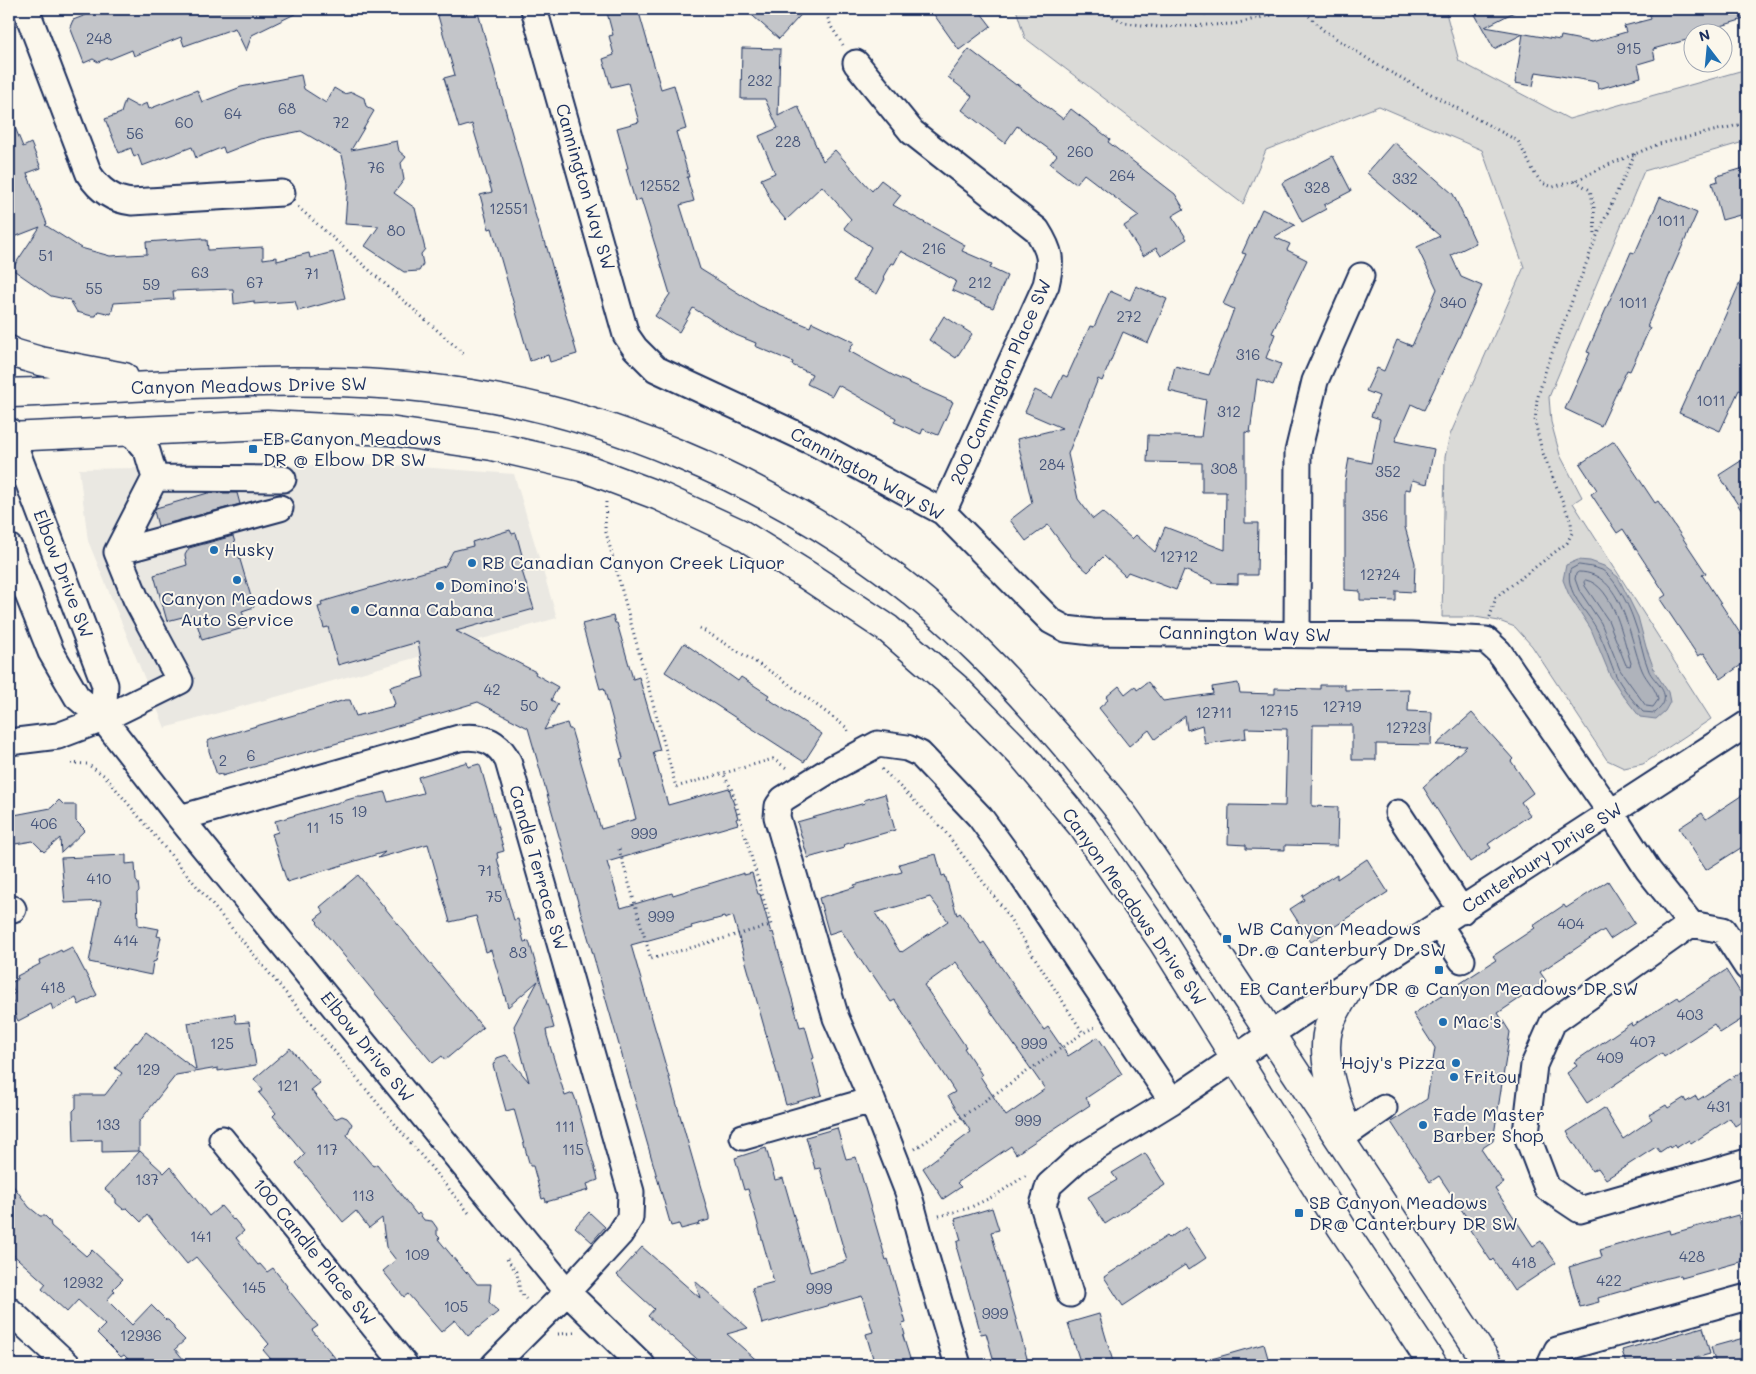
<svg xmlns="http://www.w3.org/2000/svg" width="1756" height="1374" font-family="Mali,sans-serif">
	<rect width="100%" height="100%" fill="#fbf7ec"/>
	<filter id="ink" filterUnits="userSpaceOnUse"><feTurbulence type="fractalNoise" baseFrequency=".02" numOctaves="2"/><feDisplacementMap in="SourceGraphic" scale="10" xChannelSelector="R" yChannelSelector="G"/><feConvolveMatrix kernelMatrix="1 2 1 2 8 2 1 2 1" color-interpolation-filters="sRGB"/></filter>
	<g filter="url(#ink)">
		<path fill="#eae8e2" d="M379,464L514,474L557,618L165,728L88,541L79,469Z"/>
		<path fill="#dadad7" stroke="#7a849a" d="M1016,9H1194L1205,15L1226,9H1445L1459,61L1569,119L1747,69V141L1644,171L1549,397L1551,422L1560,455L1582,497L1573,503L1711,719L1643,764L1624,768L1607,760L1532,646L1515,627L1499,621L1475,617H1442L1445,457L1450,435L1524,267L1482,150L1379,106L1266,150L1243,204L1025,38Z"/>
		<path fill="#afb3bb" stroke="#747e96" d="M1578,560L1590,561L1604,566L1618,577L1638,617L1646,647L1655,672L1668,692L1670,702L1665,711L1656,719L1640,717L1622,694L1610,675L1591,629L1569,595L1563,580L1566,565Z"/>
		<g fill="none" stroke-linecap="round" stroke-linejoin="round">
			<path stroke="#566483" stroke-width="1" d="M1579,565C1586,566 1595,567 1602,570C1615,578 1628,604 1633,618C1640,635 1642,654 1649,671C1653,680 1667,689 1664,701C1663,706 1658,710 1655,713L1643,712C1632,699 1620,686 1614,671C1608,656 1604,642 1596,628C1586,609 1565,593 1570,570Z
				M1579,572C1623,572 1629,638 1642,670C1646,680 1657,689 1658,700L1653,707L1646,706L1620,670L1601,623L1579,590L1575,579L1576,574Z
				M1586,580C1614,586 1623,639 1631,663L1630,666L1626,665L1608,620L1585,586L1584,582Z"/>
		</g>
		<path fill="#c3c5c9" stroke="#1b2f5e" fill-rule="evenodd" d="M84,9H305L252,35L246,51L235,28L184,46L181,37L134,56L132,50L110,59L108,58L98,62L93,59L84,63L70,27L73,20L86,15Z
			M436,9H477L523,173L543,241H545L577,354L550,362L548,355L530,361L492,228L489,229L480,195L492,192L472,124L459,128L444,78L455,75Z
			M606,9H638L661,89L674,85L686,129L676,132L689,177H687L694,201L680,205L700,269L759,306L810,327L812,322L854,342L849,351L896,377L953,402L938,435L923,429L921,434L894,422L896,418L838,385L832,396L807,384L812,374L792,365L793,362L755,346L756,343L736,335L693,308L679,332L655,316L670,294L641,199L635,201L626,169L628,168L617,128L639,122L628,83L611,87L603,59L614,55L609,36L613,35Z
			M745,9H806L779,39Z
			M930,9H978L991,26L959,50Z
			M1472,9H1520L1485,27L1560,40L1561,36L1592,42L1626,32L1624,26L1651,19L1648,9H1747V18L1708,30L1709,32H1694V38L1653,49L1655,59L1638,64L1641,77L1598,89L1597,82L1536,72L1533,86L1515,83L1523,34L1494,49Z
			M742,48L780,49L778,116L798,106L823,161L835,150L872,191L881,180L901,195L893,205L965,245L962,251L992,264L990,268L1007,276L993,308L952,290L956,281L901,251L894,264L891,263L883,277L885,279L877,294L853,281L871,247L844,228L851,219L822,186L786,220L773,205L761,179L775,173L759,136L778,128L765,99H741Z
			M969,49L1016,85L1017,84L1063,119L1071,109L1110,139L1108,142L1175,194L1184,209L1172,216L1187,239L1161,256L1156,248L1143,256L1124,226L1139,216L1084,174L1076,184L1050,164L1057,155L1017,126L1005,143L962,110L972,96L948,77Z
			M301,75L304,89L326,103L334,88L344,94L352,92L364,98L366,106L374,111L351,150L397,141L399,151L406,157L401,163L404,180L394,193L415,208L425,249L421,254L423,264L419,271L404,272L365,246L379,226L345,224L348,183L342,155L301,131L261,139L225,153L223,147L196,158L192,147L142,166L138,155L134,157L131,148L119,153L105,119L121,113L125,100L138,107L147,103L149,109L197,90L202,102L241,87Z
			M9,115H10L23,147L31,143L41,168L27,173L47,224L45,225L81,248L110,256L147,254L146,242L202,238V240H207L208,250L263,247V259L277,257V261L309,253L310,258L333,252L345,298L298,311L295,301L254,304V301L234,304L233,289L173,291L174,299L114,303L111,314L98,311L96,316H92L77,312L70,300L51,296L12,269L40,227L9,239Z
			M1394,142L1453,194L1476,243L1451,255L1461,277L1482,286L1461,333L1424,410L1411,404L1395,441L1434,449L1427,484L1412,480L1410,490L1405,489V527L1415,563L1414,592L1396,591V601L1360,600V591L1345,590V481L1349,458L1371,463L1380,419L1371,416L1379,396L1366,391L1377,368L1384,371L1397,340L1412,346L1437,289L1417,247L1440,236L1367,173Z
			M1333,156L1351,191L1324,205L1326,209L1302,222L1282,183Z
			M1747,167V213L1722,220L1712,183L1718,181L1717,176Z
			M1660,197L1697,213L1647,326L1650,328L1630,371L1627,370L1601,426L1565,409L1590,353L1587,352L1631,252L1635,253Z
			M1262,209L1295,225L1274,237L1290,244L1287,250L1307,260L1272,333L1275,334L1266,358L1281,364L1273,385L1257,379L1250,433L1245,432V523H1258L1257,575H1238V584L1212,583V581L1184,570L1176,590L1128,572L1125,576L1104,556L1088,572L1073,559L1048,525L1026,541L1010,520L1032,503L1017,439L1062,428L1025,412L1035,390L1052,398L1063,375L1067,377L1090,326L1094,327L1110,291L1130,300L1136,286L1167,299L1148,343L1123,332L1102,381L1098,379L1068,454L1078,499L1093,519L1102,512L1132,539L1136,535L1155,552L1165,527L1225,550L1226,492H1202V463L1147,462L1148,435L1201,437L1206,400L1169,391L1175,366L1209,375L1234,309L1223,304L1246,254L1242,253Z
			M1747,267V378L1742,391L1739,390L1720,431L1679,413L1698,371L1700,372Z
			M944,316L972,334L956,358L929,340Z
			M1614,441L1655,503L1658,501L1706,573L1702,575L1747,644V661L1721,679L1704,653L1698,656L1660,599L1666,595L1623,529L1617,533L1591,494L1597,490L1580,464Z
			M1747,457V519L1719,475Z
			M208,493H237L240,504L158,526L154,511L156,508Z
			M510,530L512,534L516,533L526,570L522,571L534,609L456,631L536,672L535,674L558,687L551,700L558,704L544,730L567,723L569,729H571L601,829L636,819L620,759L623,758L604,688L600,689L582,624L613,616L615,623H617L633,679L639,677L660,750L653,752L668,805L729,788L738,818L736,819L738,824L607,862L621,908L672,893L673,895L744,873V875L752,873L758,894H760L771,933L773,932L800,1027L805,1026L814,1058L812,1059L822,1095L786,1105L733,916L725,919L724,917L691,926L692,928L631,945L709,1216V1220L699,1223L700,1224L681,1229L679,1224L671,1226L528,728L478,702L401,725L222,776V774L217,775L209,751L208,741L212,739L345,700H350L356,716L394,706L393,705L395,704L390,687L424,677L418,642L338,665L328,627L324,628L318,607L322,606L321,602L445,566L453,551L473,546L472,542Z
			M233,536L254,607L242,611L247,627L202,640L194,614L167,621L154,575L187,565L185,555L189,548Z
			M684,643L738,681L741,677L769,695L767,698L822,734L804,762L665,672Z
			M1148,682L1163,701L1213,694L1212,687L1238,683L1240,693L1275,694V688L1320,689V685H1345V690L1409,689L1408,711L1432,712L1431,745L1376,744V760H1352V725H1313L1312,806L1338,807L1337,846L1285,845V850L1246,849V845L1228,844L1229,805L1285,806L1287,729L1245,728L1246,738L1205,744L1202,725L1187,730L1185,716L1155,739L1149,730L1129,746L1099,708L1108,700L1106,697L1119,686L1125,694L1135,686L1137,690Z
			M1472,713L1513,759L1511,761L1533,793L1521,802L1530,815L1488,844L1491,848L1470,862L1423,787L1467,746L1436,745Z
			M467,762L468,767L479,764L481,768L503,847L504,851L497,853L498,858H497L506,892L514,920L518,919L524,942L529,941L554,1028L546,1030L547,1036L565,1096L573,1093L575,1098L597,1175L598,1180L587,1184L589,1190L546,1202L545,1198L542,1199L533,1166H530L514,1109L506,1111L493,1065L497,1058L506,1055L529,1082L514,1026L538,981L508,1007L491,950L486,952L476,916L450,922L428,844L378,858L385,852L287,882L272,834L278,832L275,821L279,820L357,797H362L385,792L388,802L423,793L418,777Z
			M1747,792V844L1706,870L1679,828L1702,813L1706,819Z
			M885,794L895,830L843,845L844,848L808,858L797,822L865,803L864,800Z
			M59,800L64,805H76V821L85,830L61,853L60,838L44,852L33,841L9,845V816L51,808Z
			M936,854L942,876L945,875L957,915L960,913L981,944L984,942L1044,1030L1048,1027L1068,1056L1098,1037L1122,1074L1086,1098L1090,1105L1016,1154L1011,1146L957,1183L961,1187L943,1199L923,1168L971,1132L948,1096L955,1092L895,1000L891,1002L871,972L869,973L841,930L829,934L819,898L855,887L854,885L902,872L899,864ZM930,897L948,921L902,952L901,951L900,952L875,913ZM956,962L1045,1089L1006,1116L980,1076L982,1075L964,1048L966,1047L924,985Z
			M126,855V864L135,863L136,881L138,883L139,891L137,893L138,925L159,929L157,936L161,937L156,961L153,962L151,975L89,962L101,901L65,903L61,858Z
			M1367,859L1388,892L1311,942L1290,909L1304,900L1302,896L1337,874V879Z
			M358,875L483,1028L445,1060L442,1056L433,1063L430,1060L317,923L318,922L315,919L324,912L320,907Z
			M1608,881L1635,923L1610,939L1604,930L1540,972L1546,981L1498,1013L1510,1032L1493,1141L1481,1149L1504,1183L1495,1189L1533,1246L1541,1241L1556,1263L1514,1291L1493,1259L1491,1261L1470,1230L1473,1227L1439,1176L1430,1182L1391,1122L1427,1099L1435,1048L1413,1014L1496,960L1493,956L1535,928L1533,926L1564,905L1566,908Z
			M72,947L97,995L79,1005L76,998L53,1010L51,1004L18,1021L10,1005L13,1003L10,996L15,993L10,983L18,979L17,976L40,964L39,961L61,950L62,952Z
			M1726,970L1747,1003V1016L1720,1033L1714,1024L1664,1057L1662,1053L1587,1103L1567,1073L1577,1066L1574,1062L1631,1023L1632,1026L1678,997L1680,1000Z
			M235,1014L236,1023L249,1022L256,1065L218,1071V1068L176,1075L139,1122V1151L102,1152V1140L74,1141L73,1111L76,1108V1095H105L122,1073L115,1068L136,1042L137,1043L146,1032L196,1070L188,1023L203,1020L202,1019Z
			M290,1048L320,1083L311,1090L325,1107L335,1119L342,1116L347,1118L352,1124L347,1135L373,1166L377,1164L417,1215L419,1213L424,1220L432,1221L437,1228V1235L440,1238L438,1239L466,1273L467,1272L477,1284H491L489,1302L498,1312L468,1336L455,1320L441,1332L408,1294L404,1297L383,1271L396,1260L386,1247L382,1218L369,1228L356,1211L343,1222L296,1163L305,1154L273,1116L276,1113L259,1093L263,1090L254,1079Z
			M1747,1068V1118L1735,1126L1730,1118L1691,1144L1689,1140L1676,1148L1674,1145L1670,1148L1669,1146L1660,1152L1656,1147L1606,1179L1598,1168L1592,1171L1567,1132L1604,1108L1623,1139L1652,1119L1649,1115L1666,1105L1668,1108L1684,1098L1686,1102L1696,1096L1698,1100Z
			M837,1128L846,1159L856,1157L886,1260L888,1259L906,1323L902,1324L905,1335L903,1336L912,1365H875L866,1334L873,1332L862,1296L762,1324L752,1288L774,1282L748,1189L744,1190L735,1158L766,1148L775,1180L783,1178L810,1272L847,1261L820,1168L815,1169L806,1137Z
			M140,1151L164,1173L170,1167L209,1216L221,1206L233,1220L234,1219L244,1231L236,1238L258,1265L260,1264L267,1272L273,1268L287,1286L286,1287L318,1326L312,1330L341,1365H276L263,1350L269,1344L196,1257L187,1264L147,1215L141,1222L127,1208L123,1209L116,1203V1199L105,1189Z
			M1145,1153L1165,1185L1105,1224L1088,1197L1117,1180L1112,1173Z
			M9,1180L29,1207L40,1216H45L50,1221L51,1226L86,1256L92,1250L123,1279L113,1289L115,1291L107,1300L132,1325L151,1305L166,1320H168L174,1326V1329L185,1340L175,1349L188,1365H134L124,1355L121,1357L97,1333L105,1325L78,1300L67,1312L42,1289L46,1284L9,1251Z
			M992,1208L999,1230L991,1232L1029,1365H995L986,1333L981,1334L957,1249L958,1248L957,1242L961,1240L955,1219Z
			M589,1212L605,1227L592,1242L575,1227Z
			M1738,1215L1744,1235H1747V1260L1682,1278L1681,1275L1667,1278L1598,1298L1599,1302L1580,1307L1569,1267L1602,1257L1600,1250L1669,1230L1670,1234Z
			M1186,1227L1206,1258L1188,1270L1185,1265L1123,1306L1104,1277L1167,1236L1169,1238Z
			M642,1247L700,1298L695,1281L748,1328L727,1334L762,1365H704L648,1316L654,1309L617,1275Z
			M1099,1314L1114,1365H1081L1068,1323Z
			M1703,1327L1710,1354L1671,1365H1626L1622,1350Z
			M1747,1337V1365H1716L1711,1347Z
			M1264,1344L1270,1365H1209L1208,1360Z"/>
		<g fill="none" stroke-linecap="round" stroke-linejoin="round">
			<g stroke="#1b2f5e" stroke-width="29">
				<path id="minor" d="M26,9L89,174C99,190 113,200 132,202L282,193
					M534,9L626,335L635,348L656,369L815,443L943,512L1051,621L1066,629L1092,632L1411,636L1486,640L1499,652L1611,813L1648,870L1691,924L1723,930L1747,967
					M856,63L912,132L1037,230C1051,252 1052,260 1046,285L943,512
					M9,431L105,685L103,719
					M155,478L283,479
					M9,547L51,652L77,697L103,719L180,818L567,1292L642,1365
					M117,552L280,508
					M1297,634L1298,452L1315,381L1361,276
					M9,742L58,736L103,719L180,681L136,599L117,552L155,478L147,451L130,431
					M1398,813L1462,911
					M180,818L459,738C481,735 498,741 508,761L631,1192L630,1218L620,1234L567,1292L494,1365
					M9,908L13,909
					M1691,924L1553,1022L1534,1065L1526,1133L1547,1188L1580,1210L1747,1162
					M1439,925L1462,960
					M1348,1133L1384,1108
					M743,1137L872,1100
					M222,1139L405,1365
					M1070,1294L1043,1205L1049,1185L1079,1158L1172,1101
					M9,1310L68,1365
					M958,1365L922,1244L908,1192L872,1100L836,1018L777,817L778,806L783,799L833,768L878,744L907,748L920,754L980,817L1010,858L1172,1101L1296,1017L1747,724
					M1552,1365L1551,1363L1557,1350L1747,1297"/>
			</g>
			<g stroke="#1b2f5e" stroke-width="31">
				<path id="major" d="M9,350L13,353L40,361L124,377
					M9,393C162,388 319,369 471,394C610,416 755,478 869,559C948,614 1015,685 1077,759C1093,779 1111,798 1126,819C1139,837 1151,856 1164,874C1200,927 1235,981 1271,1035C1344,1145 1416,1255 1489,1365
					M9,437L267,425L389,431L492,446L582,467L659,496L739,533L808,576L888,629L955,687L1022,755L1083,827L1163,942L1342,1228L1433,1365
					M1347,1131C1336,1101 1319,1057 1329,1026C1335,1008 1346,993 1356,978"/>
			</g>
			<path stroke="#1b2f5e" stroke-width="3" stroke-dasharray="1 4" stroke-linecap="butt" d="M824,9L832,28L843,45
				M1100,9L1125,23L1159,27L1234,24L1297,9
				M1302,9L1323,30L1379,66L1518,141L1535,174L1542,183L1553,187L1575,181L1608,165L1659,144L1747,123
				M1575,181L1590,190L1594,207L1595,236
				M298,207L464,354
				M606,502L605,529L676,787L773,759L788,769
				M1490,617L1496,597L1567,543L1572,533L1571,522L1542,451L1535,422L1537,400L1546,369L1596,238L1635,153
				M700,628L778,676L847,728L849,734
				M71,763L87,764L105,776L469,1213
				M882,769L943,829L1003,908L1083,1033L1095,1027
				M619,849L651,959L771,925L732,790L723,773
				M915,1149L1083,1033
				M939,1216L969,1208L996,1195L1028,1174
				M507,1259L517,1273L520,1292L526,1299
				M558,1334L574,1333"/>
			<use href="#minor" stroke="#fbf7ec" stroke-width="25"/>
			<use href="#major" stroke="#fbf7ec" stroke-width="28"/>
		</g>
	</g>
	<g fill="#1f6fb2" stroke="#fbf7ec" stroke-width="2">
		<rect x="248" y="444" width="10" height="10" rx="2.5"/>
		<circle cx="214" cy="550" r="5"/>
		<circle cx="472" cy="563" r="5"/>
		<circle cx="237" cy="580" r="5"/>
		<circle cx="440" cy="586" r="5"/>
		<circle cx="355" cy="610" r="5"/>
		<rect x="1222" y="934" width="10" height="10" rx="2.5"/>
		<rect x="1434" y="965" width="10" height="10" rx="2.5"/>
		<circle cx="1443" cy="1022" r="5"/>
		<circle cx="1456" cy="1063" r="5"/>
		<circle cx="1454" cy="1077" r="5"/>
		<circle cx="1423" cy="1125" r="5"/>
		<rect x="1294" y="1208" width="10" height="10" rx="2.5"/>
	</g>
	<g text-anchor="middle" stroke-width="4" stroke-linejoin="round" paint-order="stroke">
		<g font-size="15" fill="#455479">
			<text x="99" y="44">248</text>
			<text x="1629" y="54">915</text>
			<text x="760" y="86">232</text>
			<text x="287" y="114">68</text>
			<text x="233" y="119">64</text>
			<text x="184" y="128">60</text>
			<text x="341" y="128">72</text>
			<text x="135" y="139">56</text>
			<text x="788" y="147">228</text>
			<text x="1080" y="157">260</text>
			<text x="376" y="173">76</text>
			<text x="1122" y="181">264</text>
			<text x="1405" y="184">332</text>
			<text x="660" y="191">12552</text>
			<text x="1317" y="193">328</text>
			<text x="509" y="214">12551</text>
			<text x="1671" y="226">1011</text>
			<text x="396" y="236">80</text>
			<text x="934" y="254">216</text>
			<text x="46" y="261">51</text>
			<text x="200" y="278">63</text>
			<text x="312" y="279">71</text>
			<text x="255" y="288">67</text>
			<text x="980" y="288">212</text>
			<text x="151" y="290">59</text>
			<text x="94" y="294">55</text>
			<text x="1453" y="308">340</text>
			<text x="1633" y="308">1011</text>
			<text x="1129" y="322">272</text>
			<text x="1248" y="360">316</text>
			<text x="1711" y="406">1011</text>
			<text x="1229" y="417">312</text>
			<text x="1052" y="470">284</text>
			<text x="1224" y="474">308</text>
			<text x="1388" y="477">352</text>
			<text x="1375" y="521">356</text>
			<text x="1179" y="562">12712</text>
			<text x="1380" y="580">12724</text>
			<text x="492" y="695">42</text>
			<text x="529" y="711">50</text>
			<text x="1342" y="712">12719</text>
			<text x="1279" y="716">12715</text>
			<text x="1214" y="718">12711</text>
			<text x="1406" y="733">12723</text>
			<text x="251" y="761">6</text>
			<text x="223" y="766">2</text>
			<text x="359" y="817">19</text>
			<text x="336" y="824">15</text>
			<text x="44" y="829">406</text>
			<text x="313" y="833">11</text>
			<text x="644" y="839">999</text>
			<text x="485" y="876">71</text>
			<text x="99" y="884">410</text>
			<text x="494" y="902">75</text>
			<text x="661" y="922">999</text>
			<text x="1571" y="929">404</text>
			<text x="126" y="946">414</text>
			<text x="518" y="958">83</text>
			<text x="53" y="993">418</text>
			<text x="1690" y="1020">403</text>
			<text x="1643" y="1047">407</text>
			<text x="222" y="1049">125</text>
			<text x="1034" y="1049">999</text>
			<text x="1610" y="1063">409</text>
			<text x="148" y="1075">129</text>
			<text x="288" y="1091">121</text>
			<text x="1719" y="1112">431</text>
			<text x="1028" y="1126">999</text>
			<text x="108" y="1130">133</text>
			<text x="565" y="1132">111</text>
			<text x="327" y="1155">117</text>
			<text x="573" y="1155">115</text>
			<text x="147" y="1185">137</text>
			<text x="363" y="1201">113</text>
			<text x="201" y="1242">141</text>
			<text x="417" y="1260">109</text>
			<text x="1692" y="1262">428</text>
			<text x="1524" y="1268">418</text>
			<text x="1609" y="1286">422</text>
			<text x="83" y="1288">12932</text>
			<text x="254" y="1293">145</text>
			<text x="819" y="1294">999</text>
			<text x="456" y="1312">105</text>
			<text x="995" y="1319">999</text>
			<text x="141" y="1341">12936</text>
		</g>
		<g font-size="18" fill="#1b2f5e" stroke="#fbf7ec">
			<text transform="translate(585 187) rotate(74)" y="6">Cannington Way SW</text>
			<text transform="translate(1001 382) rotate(-66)" y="6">200 Cannington Place SW</text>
			<text transform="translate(249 386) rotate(-1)" y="6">Canyon Meadows Drive SW</text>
			<text transform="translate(867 474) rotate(29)" y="6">Cannington Way SW</text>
			<text transform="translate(63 574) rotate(69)" y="6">Elbow Drive SW</text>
			<text transform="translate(1245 634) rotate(1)" y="6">Cannington Way SW</text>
			<text transform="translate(1542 858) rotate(-33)" y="6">Canterbury Drive SW</text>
			<text transform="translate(538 868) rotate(74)" y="6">Candle Terrace SW</text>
			<text transform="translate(1134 907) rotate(55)" y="6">Canyon Meadows Drive SW</text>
			<text transform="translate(367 1047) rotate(51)" y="6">Elbow Drive SW</text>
			<text transform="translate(314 1252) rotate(51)" y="6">100 Candle Place SW</text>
		</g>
		<g font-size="18" fill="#1b2f5e" stroke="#fbf7ec" text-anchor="start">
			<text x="263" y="445">EB Canyon Meadows<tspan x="263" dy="21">DR @ Elbow DR SW</tspan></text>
			<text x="224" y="556">Husky</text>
			<text x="482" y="569">RB Canadian Canyon Creek Liquor</text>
			<text x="450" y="592">Domino's</text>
			<text x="237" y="605" text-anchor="middle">Canyon Meadows<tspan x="237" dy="21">Auto Service</tspan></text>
			<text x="365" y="616">Canna Cabana</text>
			<text x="1237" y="935">WB Canyon Meadows<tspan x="1237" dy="21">Dr.@ Canterbury Dr SW</tspan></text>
			<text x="1439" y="995" text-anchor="middle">EB Canterbury DR @ Canyon Meadows DR SW</text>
			<text x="1453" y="1028">Mac's</text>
			<text x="1446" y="1069" text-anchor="end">Hojy's Pizza</text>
			<text x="1464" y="1083">Fritou</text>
			<text x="1433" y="1121">Fade Master<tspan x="1433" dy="21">Barber Shop</tspan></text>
			<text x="1309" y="1209">SB Canyon Meadows<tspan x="1309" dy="21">DR@ Canterbury DR SW</tspan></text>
		</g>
	</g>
	<rect width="1756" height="1374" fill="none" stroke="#fbf7ec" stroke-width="30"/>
	<rect x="15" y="15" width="1726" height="1344" fill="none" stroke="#1b2f5e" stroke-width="2" filter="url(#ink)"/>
	<g transform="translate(1708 48) rotate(344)"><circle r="24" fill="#fbf7ec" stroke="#a1a7b3"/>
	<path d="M0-4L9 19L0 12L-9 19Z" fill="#1f6fb2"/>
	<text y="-8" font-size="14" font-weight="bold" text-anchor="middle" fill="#1b2f5e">N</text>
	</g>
</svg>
